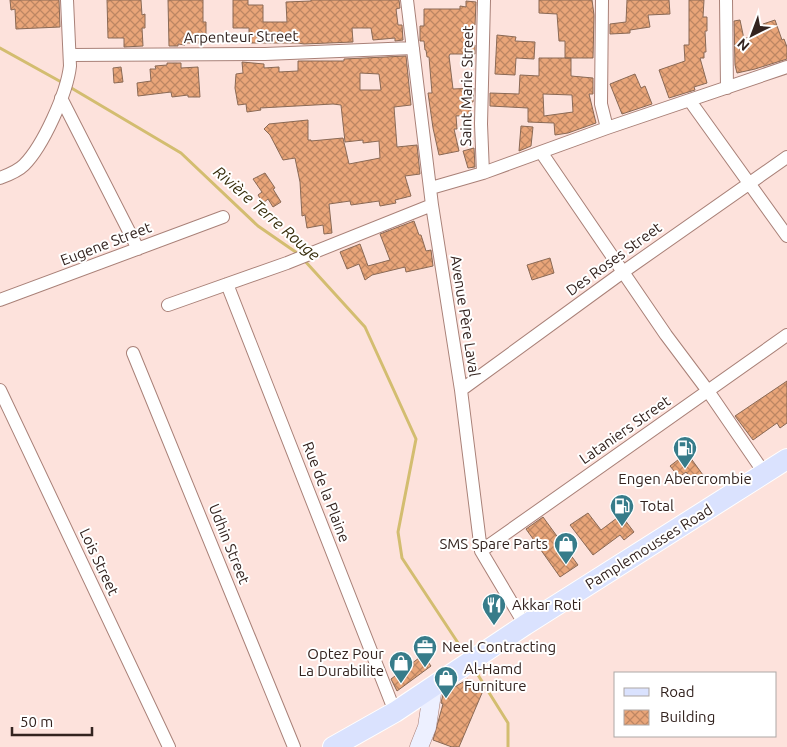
<svg xmlns="http://www.w3.org/2000/svg" width="787" height="747" font-family="Ubuntu,sans-serif">
	<defs>
		<pattern id="building-cross-hatch" width="8" height="8" patternUnits="userSpaceOnUse" patternTransform="scale(1.25)"><rect width="8" height="8" fill="#e9a579"/><path d="M0 0l8 8M0 8l8-8" fill="none" stroke="#bd8663"/></pattern>
	</defs>
	<rect width="100%" height="100%" fill="#fde2dc"/>
	<g fill="none" stroke-linecap="round" stroke-linejoin="round">
		<path stroke="#d3bd70" stroke-width="3" d="M0,48L63,83
			M68,86L181,153L258,226L300,255
			M304,260L365,327L416,439L398,532L402,558L466,655
			M473,667L508,723V747"/>
	</g>
	<path fill="url(#building-cross-hatch)" stroke="#8a6955" fill-rule="evenodd" d="M10,0H59L60,27L16,29L15,9L11,10Z
		M107,0H141L142,15L145,14V28H142L143,46L124,47V38H108Z
		M168,0H203V22H206V43H185V45L178,44V46H169Z
		M233,0H248V5H263V22H287L286,2L311,1V0H399L400,8L396,9L398,25H402L403,40L395,41V38L373,40L371,28H352L353,42L304,44L298,43H249V28H233Z
		M539,0H592L594,15L593,58H565V41H559L557,14L539,13Z
		M627,0H669L670,14L648,15L650,27L630,30V33L610,34V24L626,22Z
		M689,0H704L703,17H707V31H705L706,52H704V58H700L707,83L694,87L695,90L669,98L659,70L685,61L684,45H689Z
		M466,1L476,2L475,25H471L470,45H475V54H450L449,56L453,89L474,88L473,102H470L471,115L456,116L457,129H454L459,151L439,155L433,128L428,93H432L429,57H427L426,50H425L424,41H420V26H424V9H460V6L466,7Z
		M740,20L744,39L765,31L763,24L775,20L782,40L784,39L787,47V59L755,69L737,73L735,65L734,21Z
		M497,35L516,37L515,41L535,42L534,59L516,58L515,75L495,74Z
		M406,56L411,105L394,107L397,147L417,145L420,174L405,176L411,196L395,200L396,203L380,206L379,201L351,205L350,201L329,204L332,233L324,234L323,225L307,228L305,215L302,216L300,182L295,158L283,160L270,135L264,129L269,124L308,120V140H311V141L343,138L349,164L380,158L379,141L363,143V140L345,142L341,105L333,104L260,108L261,110L247,112L246,104L238,105L235,88L236,74L243,73L242,62L264,64V68L279,67V72L298,71V61H344V59ZM360,73L379,74L381,90H360Z
		M539,58H571V76L593,78V94H589L596,123L568,133L555,135L554,123L528,122V108L490,106V93L519,94L520,75L539,76ZM543,94L572,95L573,112L544,116Z
		M167,63H181V68L198,67L200,97H188V95L172,97L171,92L138,96L137,83L151,81L150,69H156L155,66L167,65Z
		M121,67L123,82L114,83L113,68Z
		M635,74L641,88L645,86L652,104L622,114L610,84Z
		M521,126L533,127L531,146L519,151Z
		M474,148L475,167L468,168L463,151Z
		M265,173L275,188L273,189L281,202L273,207L268,199L263,203L258,195L262,192L253,179Z
		M414,221L419,235H421L426,251L431,250L433,266L406,272L405,267L372,275L365,280L359,264L347,269L340,252L360,244L368,266L390,260L380,234Z
		M550,258L554,273L532,280L527,265Z
		M787,381V423L780,428L777,423L753,440L735,416Z
		M687,453L703,475L694,482L686,472L679,477L670,466Z
		M588,513L601,530L621,515L634,532L624,540L620,535L593,555L570,525Z
		M543,517L578,565L560,577L526,529Z
		M423,655L431,666L397,691L391,679Z
		M468,679L482,693L459,747H452L433,740L443,704L441,703L443,694Z"/>
	<g fill="none" stroke-linecap="round" stroke-linejoin="round">
		<g stroke="#a98178" stroke-width="14">
			<path id="minor" d="M407,0L432,205L461,390L481,551L525,625
				M602,0L601,104L607,128
				M726,0L727,88
				M70,55L265,54L413,48
				M61,98L138,249
				M690,101L787,236
				M541,152L666,335L708,391L765,474
				M483,173L481,124L484,0
				M0,178C8,175 18,171 24,165C43,146 67,93 70,66L67,0
				M431,188L483,173L607,128L787,67
				M227,284L395,712
				M0,300L223,217
				M168,305L287,263L432,205
				M133,353L294,747
				M0,390L169,747
				M461,390L623,272L787,157
				M481,551L787,335"/>
		</g>
		<g stroke="#a98178" stroke-width="19">
			<path id="secondary" d="M419,747L427,727L433,687"/>
		</g>
		<g stroke="#fff" stroke-width="22">
			<path id="primary" d="M333,747L395,712L525,625L787,459"/>
		</g>
		<use href="#minor" stroke="#fff" stroke-width="12"/>
		<use href="#secondary" stroke="#edf0ff" stroke-width="18"/>
		<use href="#primary" stroke="#dae2fe" stroke-width="20"/>
	</g>
	<defs>
		<g id="fuel-pin" transform="scale(1.25)"><path d="M0 17L-7.5 6A9.5 9.5 0 1 1 7.5 6Z" fill="#377c8a" stroke="#fff"/><path d="M-5.5-6h7V0h2V4h1.3V-2.5L3-4.5l.8-.8L6-3V5H2.5V1h-1V6h-7ZM-4.2-4.7v3.2H.2V-4.7Z" fill="#fff"/></g>
		<g id="shop-pin" transform="scale(1.25)"><path d="M0 17L-7.5 6A9.5 9.5 0 1 1 7.5 6Z" fill="#377c8a" stroke="#fff"/><path d="M-5-2.5h2.3a2.7 3.5 0 0 1 5.4 0H5L5.5 6h-11ZM-1.5-2.5h3a1.5 2.3 0 0 0-3 0Z" fill="#fff"/></g>
		<g id="restaurant-pin" transform="scale(1.25)"><path d="M0 17L-7.5 6A9.5 9.5 0 1 1 7.5 6Z" fill="#377c8a" stroke="#fff"/><path d="M-5-6h1v4h1v-4h1v4h1v-4h1v5L-1.5 .5V6h-2V.5L-5-1ZM5-6V6H3V1.5H1.5Q1.5-4 5-6Z" fill="#fff"/></g>
		<g id="office-pin" transform="scale(1.25)"><path d="M0 17L-7.5 6A9.5 9.5 0 1 1 7.5 6Z" fill="#377c8a" stroke="#fff"/><path d="M-6-3h4V-5.5h4V-3h4V5H-6ZM-1-4.5V-3h2v-1.5ZM-6 0V1H6V0Z" fill="#fff"/></g>
	</defs>
	<g fill-rule="evenodd">
		<use href="#fuel-pin" x="685" y="448"/>
		<use href="#fuel-pin" x="622" y="506"/>
		<use href="#shop-pin" x="566" y="544"/>
		<use href="#restaurant-pin" x="494" y="605"/>
		<use href="#office-pin" x="425" y="647"/>
		<use href="#shop-pin" x="401" y="663"/>
		<use href="#shop-pin" x="446" y="678"/>
	</g>
	<g text-anchor="middle" stroke-width="4" stroke-linejoin="round" paint-order="stroke">
		<g font-size="15" fill="#33231f" stroke="#fff">
			<text transform="translate(241 37) rotate(-1)" y="5">Arpenteur Street</text>
			<text transform="translate(467 86) rotate(-89)" y="5">Saint Marie Street</text>
			<text transform="translate(106 244) rotate(-21)" y="5">Eugene Street</text>
			<text transform="translate(614 259) rotate(-36)" y="5">Des Roses Street</text>
			<text transform="translate(465 316) rotate(81)" y="5">Avenue Père Laval</text>
			<text transform="translate(625 430) rotate(-35)" y="5">Lataniers Street</text>
			<text transform="translate(326 492) rotate(69)" y="5">Rue de la Plaine</text>
			<text transform="translate(229 544) rotate(68)" y="5">Udhin Street</text>
			<text transform="translate(649 547) rotate(-32)" y="5">Pamplemousses Road</text>
			<text transform="translate(99 562) rotate(65)" y="5">Lois Street</text>
		</g>
		<g font-size="15" fill="#33231f" stroke="#fff" text-anchor="start">
			<text x="685" y="484" text-anchor="middle">Engen Abercrombie</text>
			<text x="640" y="511">Total</text>
			<text x="548" y="549" text-anchor="end">SMS Spare Parts</text>
			<text x="512" y="610">Akkar Roti</text>
			<text x="442" y="652">Neel Contracting</text>
			<text x="384" y="659" text-anchor="end">Optez Pour<tspan x="384" dy="17">La Durabilite</tspan></text>
			<text x="464" y="674">Al-Hamd<tspan x="464" dy="17">Furniture</tspan></text>
		</g>
		<g font-size="16" font-style="italic" fill="#372d0b" stroke="#fff">
			<text transform="translate(267 213) rotate(41)" y="6">Rivière Terre Rouge</text>
		</g>
	</g>
	<rect x="614" y="672" width="162" height="65" fill="#ffffff" stroke="#ada7a5"/>
	<rect x="624" y="688" width="25" height="8" fill="#dae2fe" stroke="#ada7a5"/>
	<text x="660" y="697" font-size="15" fill="#33231f">Road</text>
	<rect x="624" y="710" width="25" height="15" fill="url(#building-cross-hatch)" stroke="#ada7a5"/>
	<text x="660" y="722" font-size="15" fill="#33231f">Building</text>
	<g transform="translate(752 35) rotate(222)" stroke="#ffffff" stroke-width="4" paint-order="stroke">
	<path d="M0-4L9 19L0 12L-9 19Z" fill="#33231f"/>
	<text y="-8" font-size="14" font-weight="bold" text-anchor="middle" fill="#33231f">N</text>
	</g>
	<path d="M12 727v8h80v-8" fill="none" stroke="#33231f" stroke-width="2.5"/>
	<text x="20" y="727" font-size="15" fill="#33231f" stroke="#ffffff" stroke-width="4" paint-order="stroke">50 m</text>
</svg>
